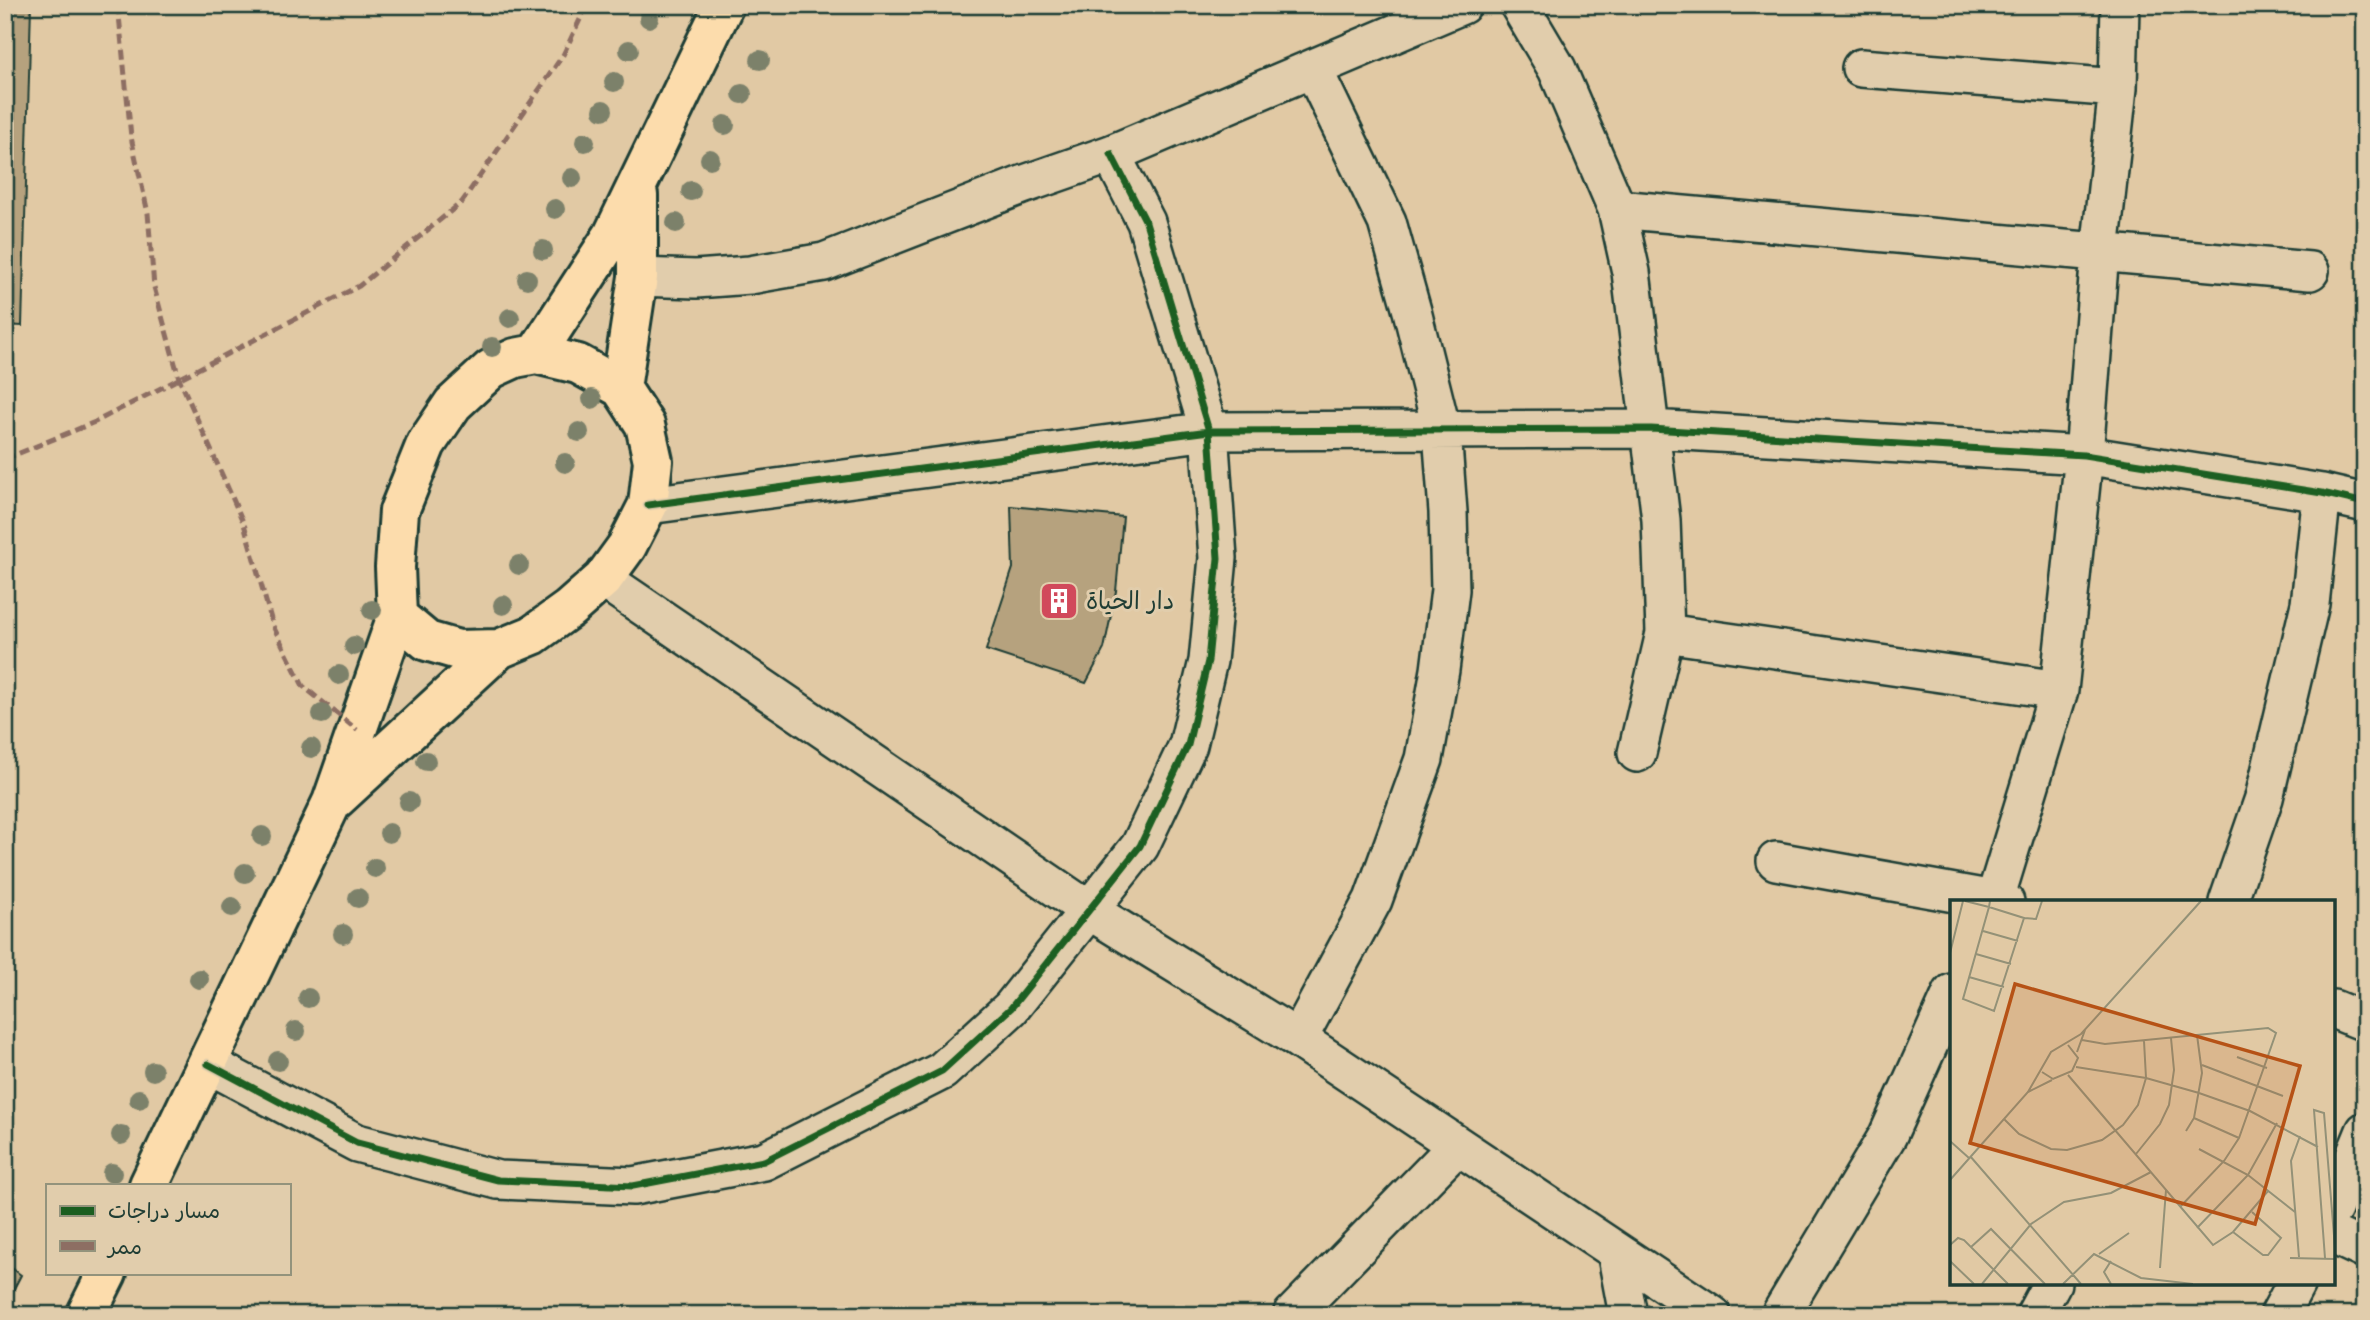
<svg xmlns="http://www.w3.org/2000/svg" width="2370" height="1320" font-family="Mali,'Playpen Sans Arabic',sans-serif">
	<rect width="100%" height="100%" fill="#e1c9a4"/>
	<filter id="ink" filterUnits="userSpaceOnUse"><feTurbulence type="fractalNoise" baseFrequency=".0143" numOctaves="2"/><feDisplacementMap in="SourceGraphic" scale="14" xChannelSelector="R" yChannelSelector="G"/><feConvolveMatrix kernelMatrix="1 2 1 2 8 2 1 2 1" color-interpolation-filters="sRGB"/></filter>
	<g filter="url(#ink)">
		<path fill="#b6a27e" stroke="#1f3d34" stroke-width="2" d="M5,5H31L22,326L5,325Z
			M1011,506L1123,517L1116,591L1104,649L1086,683L986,650L1013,568Z
			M5,1263L21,1275L5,1306Z"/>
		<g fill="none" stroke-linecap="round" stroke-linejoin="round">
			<g stroke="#1f3d34" stroke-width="42">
				<path id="street" d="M1519,5L1557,69L1617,209L1631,272L1661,520L1665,633L1637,753
					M1861,68L2118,88
					M1617,209L2310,271
					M638,277L696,279L750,275L824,262L1022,185L1111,154L1462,5
					M648,505L1209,431L1651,429L2084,455L2322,493L2365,503
					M603,579L1090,911L1298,1039L1712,1315
					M1665,633L2059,690
					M1776,861L2005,902
					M1994,902L2059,690L2084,455L2100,252L2118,88L2120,5
					M2228,902L2264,798L2310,604L2322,493
					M2333,1009L2365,1022
					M1298,1039L1373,900L1424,759L1440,670L1450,590L1448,512L1442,431L1412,311L1387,222L1313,69
					M208,1064L357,1143L498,1180L633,1186L764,1161L942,1071L1011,1008L1140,846L1188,745L1208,661L1218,558L1209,431L1146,222L1111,154
					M2333,1209L2365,1131
					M2333,1235L2365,1250
					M1616,1251L1628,1315
					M1292,1315L1457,1146
					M1780,1315L1888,1135L1952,993
					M2035,1315L2052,1283
					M2279,1315L2296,1283"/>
			</g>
			<g stroke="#1f3d34" stroke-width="44">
				<path id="primary" d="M536,354L613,235L724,5
					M621,388L638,277V195
					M336,799L499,649
					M149,1185L332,802L397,616L395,567L399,511L426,444L453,404L491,369L515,358L536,354L578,364L621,388L645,425L653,461L648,505L627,546L603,579L569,609L533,635L499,649L458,650L427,641L397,616
					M86,1315L107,1273"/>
			</g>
			<use href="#street" stroke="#e1cdac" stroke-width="37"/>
			<use href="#primary" stroke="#fcdcac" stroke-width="38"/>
			<path stroke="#8d6e63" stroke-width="5" stroke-dasharray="10 5" stroke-linecap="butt" d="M118,5L131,137L148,213L154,287L179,378L244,524L273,626L303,686L357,730
				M5,459L95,422L359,286L462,202L563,55L587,5"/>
			<g stroke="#e1cdac" stroke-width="11">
				<path id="cycleway" d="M648,505L1209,431L1651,429L2084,455L2322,493L2365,503
					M208,1064L357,1143L498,1180L633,1186L764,1161L942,1071L1011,1008L1140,846L1188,745L1208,661L1218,558L1209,431L1146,222L1111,154"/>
			</g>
			<use href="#cycleway" stroke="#1b5e20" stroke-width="7"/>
		</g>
		<g fill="#7b816a">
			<circle cx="649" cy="18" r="10"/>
			<circle cx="629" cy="50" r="10"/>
			<circle cx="760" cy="60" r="10"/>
			<circle cx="614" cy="82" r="10"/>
			<circle cx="742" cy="94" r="10"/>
			<circle cx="603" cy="110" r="10"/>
			<circle cx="725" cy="125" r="10"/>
			<circle cx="585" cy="142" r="10"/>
			<circle cx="710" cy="159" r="10"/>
			<circle cx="572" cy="178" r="10"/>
			<circle cx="691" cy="191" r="10"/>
			<circle cx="555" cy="209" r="10"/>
			<circle cx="676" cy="223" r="10"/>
			<circle cx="543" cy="250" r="10"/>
			<circle cx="527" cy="279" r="10"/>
			<circle cx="510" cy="318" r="10"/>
			<circle cx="492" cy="347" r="10"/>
			<circle cx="592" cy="399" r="10"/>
			<circle cx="579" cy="432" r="10"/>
			<circle cx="565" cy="463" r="10"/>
			<circle cx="519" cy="565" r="10"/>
			<circle cx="503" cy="605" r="10"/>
			<circle cx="372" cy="610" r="10"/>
			<circle cx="354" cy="646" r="10"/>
			<circle cx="339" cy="675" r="10"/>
			<circle cx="322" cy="714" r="10"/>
			<circle cx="311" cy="748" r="10"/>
			<circle cx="426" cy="761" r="10"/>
			<circle cx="409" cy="802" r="10"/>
			<circle cx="389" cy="833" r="10"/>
			<circle cx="262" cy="836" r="10"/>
			<circle cx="375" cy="868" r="10"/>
			<circle cx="245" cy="873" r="10"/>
			<circle cx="358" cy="898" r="10"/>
			<circle cx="232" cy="907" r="10"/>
			<circle cx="343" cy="934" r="10"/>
			<circle cx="199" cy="979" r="10"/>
			<circle cx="308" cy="998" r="10"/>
			<circle cx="296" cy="1031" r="10"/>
			<circle cx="278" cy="1061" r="10"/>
			<circle cx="153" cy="1071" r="10"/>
			<circle cx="139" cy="1099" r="10"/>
			<circle cx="121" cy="1135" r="10"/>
			<circle cx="112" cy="1173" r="10"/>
		</g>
	</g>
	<defs>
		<g id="building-square" transform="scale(2.0125)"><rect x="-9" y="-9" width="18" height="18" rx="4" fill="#d1495b" stroke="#e1cdac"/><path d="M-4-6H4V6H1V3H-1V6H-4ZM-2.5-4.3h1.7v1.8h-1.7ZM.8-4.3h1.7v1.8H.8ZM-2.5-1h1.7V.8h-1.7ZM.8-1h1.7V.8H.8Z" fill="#fff"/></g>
	</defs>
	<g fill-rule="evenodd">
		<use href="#building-square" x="1059" y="601"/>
	</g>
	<g text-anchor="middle" stroke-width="6" stroke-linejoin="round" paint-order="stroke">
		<g font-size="24" fill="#1f3d34" stroke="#e1cdac" text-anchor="start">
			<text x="1086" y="609">دار الحياة</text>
		</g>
	</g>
	<g transform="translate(1950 900)">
		<rect width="385" height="385" fill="#e1c9a4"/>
		<path fill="none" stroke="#939177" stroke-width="2" d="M15,1L39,7L40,1M39,7L74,18L44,111L13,99ZM74,18L86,19L92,1M33,31L68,41M0,53L13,1M26,54L61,64M19,77L54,87M132,140L155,144L318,128L326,133L289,238L274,261L230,307M127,152L135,130M287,157L317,168M252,165L333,196M126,167L196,178L249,193L300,211L368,247M92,172L103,179L122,171L128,158L118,145M118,175L263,345L283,332L318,291M78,192L102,180M244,218L289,238M54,219L69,234L101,249L117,250L152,240L173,225L188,205L196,178L194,141M236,231L244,218L252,173L247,135M0,241L19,258M249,249L298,275L345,312M186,254L210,224L219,205L224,170L221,138M20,256L131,384M0,280L78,192L101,152L131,134L251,1M247,328L298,275L327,223M283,332L313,355H318L331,338L302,312M0,345L8,338L14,340L58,384M21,347L41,329L95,384M149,354L179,333M349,357L341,261L350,236M340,358L385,359M375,358L364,210L374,213L385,348M0,361L24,384M161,361L154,372L161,384M210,368L216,290M32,384L81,324L114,302L161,293L201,272M113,384L144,354L191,378L243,384"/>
		<path fill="#b65216" fill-opacity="0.15" stroke="#b65216" stroke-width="3.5" d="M65,84L350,166L305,324L20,243Z"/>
		<rect width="385" height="385" fill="none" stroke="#1f3d34" stroke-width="3.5"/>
	</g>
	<rect width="2370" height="1320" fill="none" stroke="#e1cdac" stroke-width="28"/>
	<rect x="14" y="14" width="2342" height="1292" fill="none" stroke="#1f3d34" stroke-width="2.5" filter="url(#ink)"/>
	<rect x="46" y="1184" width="245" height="91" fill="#e1cdac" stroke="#93937c" stroke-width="2"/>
	<rect x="60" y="1206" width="35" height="10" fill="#1b5e20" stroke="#93937c" stroke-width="2"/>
	<text x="108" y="1218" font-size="21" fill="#1f3d34">مسار دراجات</text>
	<rect x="60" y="1241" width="35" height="10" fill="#8d6e63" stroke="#93937c" stroke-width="2"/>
	<text x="108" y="1254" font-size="21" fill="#1f3d34">ممر</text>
</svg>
